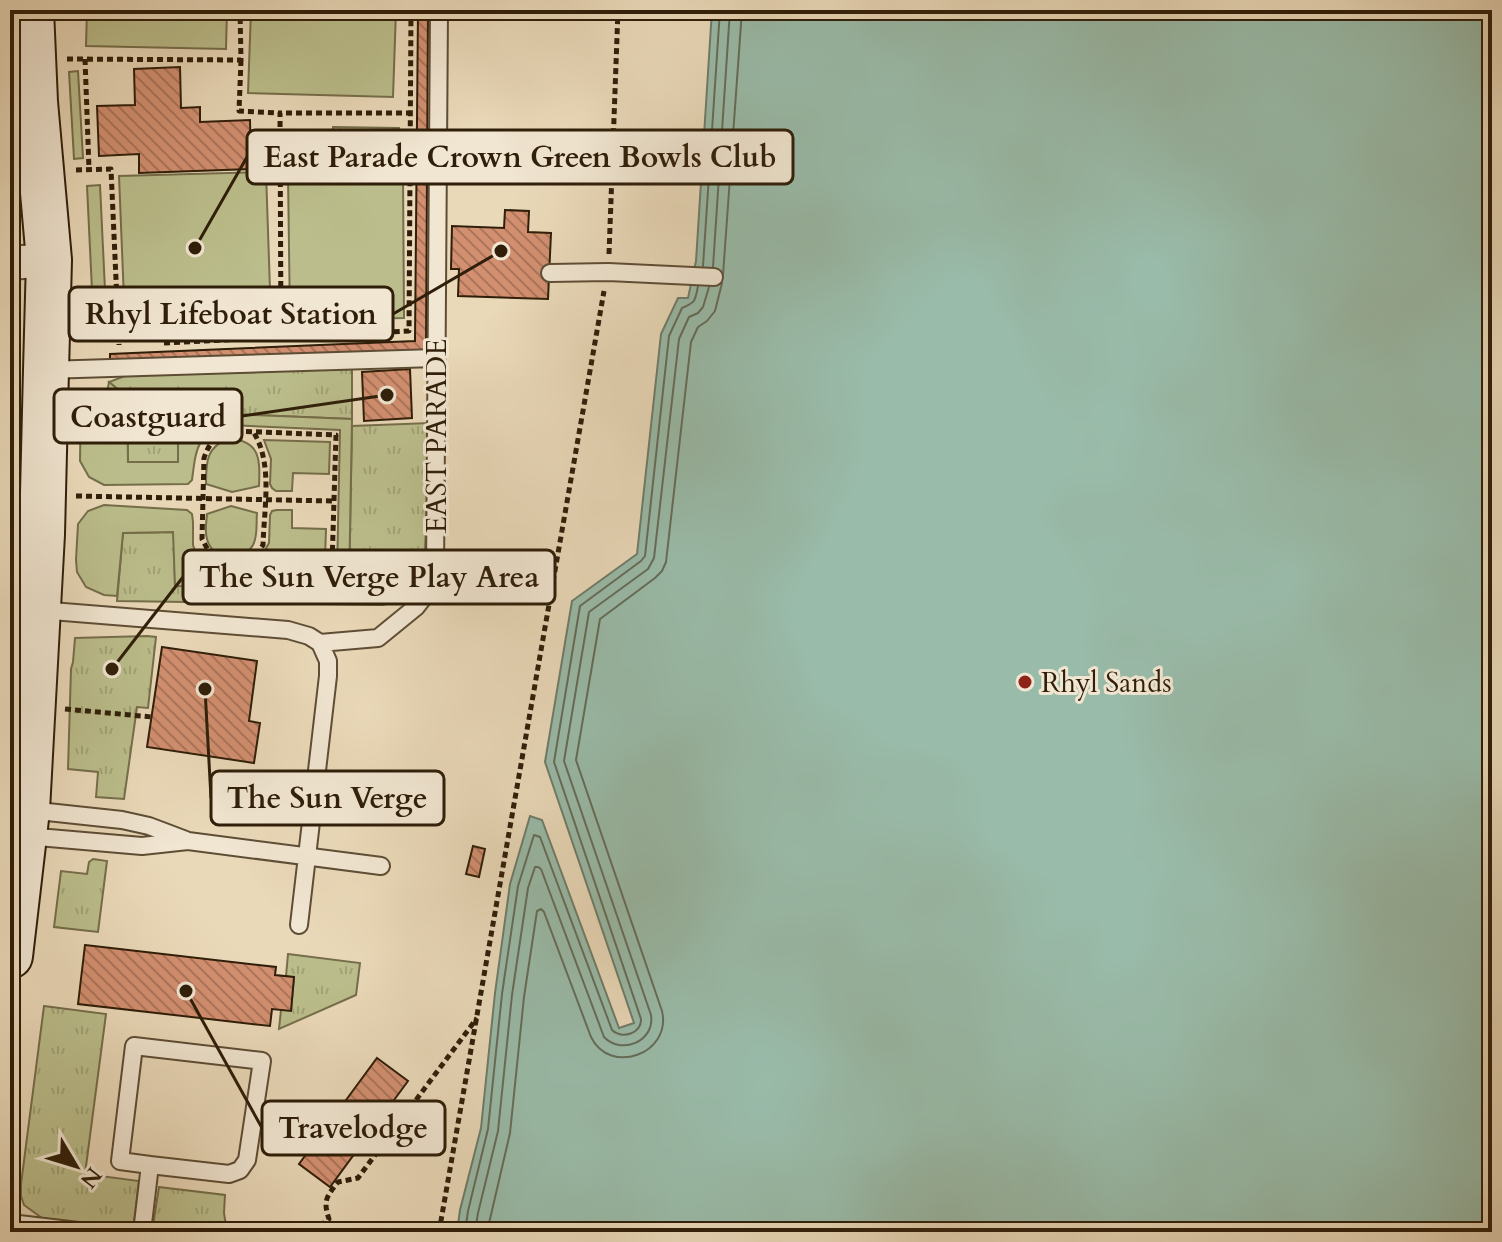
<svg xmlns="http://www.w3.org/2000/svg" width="1502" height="1242" font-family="Cardo,serif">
	<defs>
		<pattern id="grass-tufts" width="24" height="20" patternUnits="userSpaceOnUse" patternTransform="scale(2)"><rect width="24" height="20" fill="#bbbe8c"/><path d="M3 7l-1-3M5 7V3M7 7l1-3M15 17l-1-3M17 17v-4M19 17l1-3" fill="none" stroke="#a1a377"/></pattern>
		<pattern id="building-back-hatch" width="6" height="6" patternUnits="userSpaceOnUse" patternTransform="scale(2)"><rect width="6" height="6" fill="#d39071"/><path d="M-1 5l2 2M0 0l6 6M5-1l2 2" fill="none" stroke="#ac755b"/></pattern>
	</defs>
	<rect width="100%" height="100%" fill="#ead9b9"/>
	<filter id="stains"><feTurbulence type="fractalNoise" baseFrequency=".0025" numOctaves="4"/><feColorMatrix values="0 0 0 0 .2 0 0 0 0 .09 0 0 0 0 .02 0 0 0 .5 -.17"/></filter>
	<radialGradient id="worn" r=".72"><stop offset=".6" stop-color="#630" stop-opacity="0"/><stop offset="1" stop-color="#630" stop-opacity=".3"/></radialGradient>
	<path fill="url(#grass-tufts)" stroke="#756e4a" stroke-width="2" d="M333,127L399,128L398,159H333Z
		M352,369V419L178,412V462H128L127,397L109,382L130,374Z
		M430,423L424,577L406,578L407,597L383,605L117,601L123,533L174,532L175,586H349L352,426Z
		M147,636L156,637L148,708L137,707L124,799L96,797L98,772L68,769L71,669L73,662L75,638Z
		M93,859L107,861L98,932L54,927L61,871L87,874L89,862Z
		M288,954L360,963L356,995L279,1029L281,1010H291L294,978L286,976Z
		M44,1006L106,1014L85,1174L139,1181L133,1230L42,1218L24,1205L21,1196V1184Z
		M159,1187L225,1195L224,1213L227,1232H152Z"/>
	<path fill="#bbbe8c" stroke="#756e4a" stroke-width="2" d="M87,10H227L226,49L86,46Z
		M251,10H396L393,97L248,93Z
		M78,71L83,158L74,159L69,72Z
		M266,172L271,319L125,324L119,176Z
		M403,173L404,318L290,320L288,175Z
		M100,185L107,332H94L87,186Z
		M109,382L127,397L128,462H178V412L352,419L349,587L175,586L173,532L123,533L117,596L104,595L86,587L77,572L76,560L78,524L88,511L104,505L187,510L192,514L193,522V545L196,554L203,561L210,567L221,571L337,573L340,430L229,425C196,433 196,450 192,480L188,484L104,485L89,477L80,461L81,391L107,392Z
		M229,439C261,440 260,461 259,486L232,492L206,484C206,463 206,446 229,439Z
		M264,440L330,442L329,474L293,473L292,491H276L272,488L270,484L271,459Z
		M231,506L257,513C256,523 258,536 253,545C244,561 219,563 210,546C204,537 206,524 207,514Z
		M277,510H292V528L326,529L325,559L261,557L269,543L270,515L272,511Z"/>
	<path fill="#99bba9" stroke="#6f7c69" stroke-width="2" d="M712,10H1492V1232H457L460,1210L481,1128L495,993L510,884L530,816L542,820L619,1028L634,1023L545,762L572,601L637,554L661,334L678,298H688L696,261Z"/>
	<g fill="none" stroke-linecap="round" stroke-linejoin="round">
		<path stroke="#646c59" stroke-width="2" d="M703,266L720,10
			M713,267L730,10
			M723,275L742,10
			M465,1232L468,1211L488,1129L502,994L518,886L534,835L540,837L612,1030C622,1040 642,1033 641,1019L554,762L580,606L641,561L645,556L669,336L682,308C696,302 695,301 698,286
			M475,1232L478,1213L498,1131L512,995L528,888L535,867H538L541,869L604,1037C621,1055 655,1042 651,1015L564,761L589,612L648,569L654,558L679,339L689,317L698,313L703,307L709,287
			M487,1232L510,1133L524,997L537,911L541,909L544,912L591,1037C610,1076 672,1054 662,1011L576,760L600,619L655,578L662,571L666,562L691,342L698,327L707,321L715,311L722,283"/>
	</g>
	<path fill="url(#building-back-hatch)" stroke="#2f1e09" stroke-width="2" d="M418,10H428L426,351L110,363V354L415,341Z
		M180,67L181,108L200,107V122L250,120L251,169L139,173V154L99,156L97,106L135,105L134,69Z
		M505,210L529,211L528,232L551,233L548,299L458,296L459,269H451L452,226L504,228Z
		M410,369L412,418L364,421L362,372Z
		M162,647L257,661L249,721L260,723L254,763L147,747Z
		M473,846L485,849L479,877L466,874Z
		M85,945L276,967L275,975L294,977L291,1011L272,1009L270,1026L78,1004Z
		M377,1058L408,1081L330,1187L299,1164Z"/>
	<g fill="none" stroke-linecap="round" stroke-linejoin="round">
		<g stroke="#5e4d35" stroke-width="20">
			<path id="service" d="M550,273L608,272L714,277
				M46,370L436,358
				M39,610L288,630L309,636L320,643L378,638L416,607L430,589L435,574L439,10
				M29,810L122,820L149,826L186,840
				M26,836L142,846L188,841L381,866
				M299,925L328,676V661L320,643
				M10,1223L87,1232
				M142,1232L150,1165L120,1161L134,1046L262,1061L247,1160L240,1170L229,1174L150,1165"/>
		</g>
		<g stroke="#5e4d35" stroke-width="36">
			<path id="minor" d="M10,263L49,260"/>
		</g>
		<g stroke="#2f1e09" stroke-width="48">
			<path id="secondary" d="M10,956L27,810L42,534L46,370L49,260L35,102L31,10"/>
		</g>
		<path stroke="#2f1e09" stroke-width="5" stroke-dasharray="6 4" stroke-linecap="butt" d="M67,59L241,60L240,10
			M85,59L89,169
			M241,60L239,111L280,113
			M281,167L410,165
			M76,170L111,169L119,345
			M609,254L618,10
			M281,337L280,113H410
			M164,343L409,331L411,10
			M236,431L336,435L332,565L221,561L209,552L202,539L204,458C210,440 217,436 236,431Z
			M76,496L334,501
			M247,560L256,555L263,545C264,509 273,464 254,433
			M65,709L152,717
			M312,1232L329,1219C323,1201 326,1197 338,1182L358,1178L477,1018
			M439,1232L604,291"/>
		<use href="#service" stroke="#f1e6d2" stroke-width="16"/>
		<use href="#minor" stroke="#f1e6d2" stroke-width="32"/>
		<use href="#secondary" stroke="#f1e6d2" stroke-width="44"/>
	</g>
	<circle fill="#8f2418" stroke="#f1e6d2" stroke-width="3" cx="1025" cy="682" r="8"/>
	<g text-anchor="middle" stroke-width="6" stroke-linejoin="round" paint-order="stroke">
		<g font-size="28" fill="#2f1e09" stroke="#f1e6d2">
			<text transform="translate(436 436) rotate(-90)" y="10">EAST PARADE</text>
		</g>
		<g font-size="28" fill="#2f1e09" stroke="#f1e6d2" text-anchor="start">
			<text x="1041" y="692">Rhyl Sands</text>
		</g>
	</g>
	<path fill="none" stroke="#2f1e09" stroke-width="3" d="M195 248L247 157M501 251L393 314M387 395L242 416M112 669L183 577M205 689L211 798M186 991L262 1128"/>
	<g fill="#2f1e09" stroke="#f1e6d2" stroke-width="3">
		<circle cx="195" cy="248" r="8"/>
		<circle cx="501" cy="251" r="8"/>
		<circle cx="387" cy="395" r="8"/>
		<circle cx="112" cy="669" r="8"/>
		<circle cx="205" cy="689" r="8"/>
		<circle cx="186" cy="991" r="8"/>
	</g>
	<g fill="#f1e6d2" stroke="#2f1e09" stroke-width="3">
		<rect x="247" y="130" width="546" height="54" rx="8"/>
		<rect x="69" y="287" width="324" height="54" rx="8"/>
		<rect x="54" y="389" width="188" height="54" rx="8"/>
		<rect x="183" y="550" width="372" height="54" rx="8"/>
		<rect x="211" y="771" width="233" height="54" rx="8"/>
		<rect x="262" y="1101" width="183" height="54" rx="8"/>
	</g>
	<g font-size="30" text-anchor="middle" font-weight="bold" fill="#2f1e09">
		<text x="520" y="167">East Parade Crown Green Bowls Club</text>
		<text x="231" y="324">Rhyl Lifeboat Station</text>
		<text x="148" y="427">Coastguard</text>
		<text x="369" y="587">The Sun Verge Play Area</text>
		<text x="327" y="808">The Sun Verge</text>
		<text x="353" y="1138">Travelodge</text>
	</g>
	<rect width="1502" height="1242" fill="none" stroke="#ead9b9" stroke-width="40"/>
	<rect x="12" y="12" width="1478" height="1218" fill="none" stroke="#2f1e09" stroke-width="4"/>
	<rect x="20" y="20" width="1462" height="1202" fill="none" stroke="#2f1e09" stroke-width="2"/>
	<g transform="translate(76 1166) rotate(128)" stroke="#f1e6d2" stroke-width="6" paint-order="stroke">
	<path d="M0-6L14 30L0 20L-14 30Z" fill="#2f1e09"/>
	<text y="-12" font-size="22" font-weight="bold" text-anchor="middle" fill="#2f1e09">N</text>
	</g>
	<rect width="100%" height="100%" filter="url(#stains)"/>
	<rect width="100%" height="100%" fill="url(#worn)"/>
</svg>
